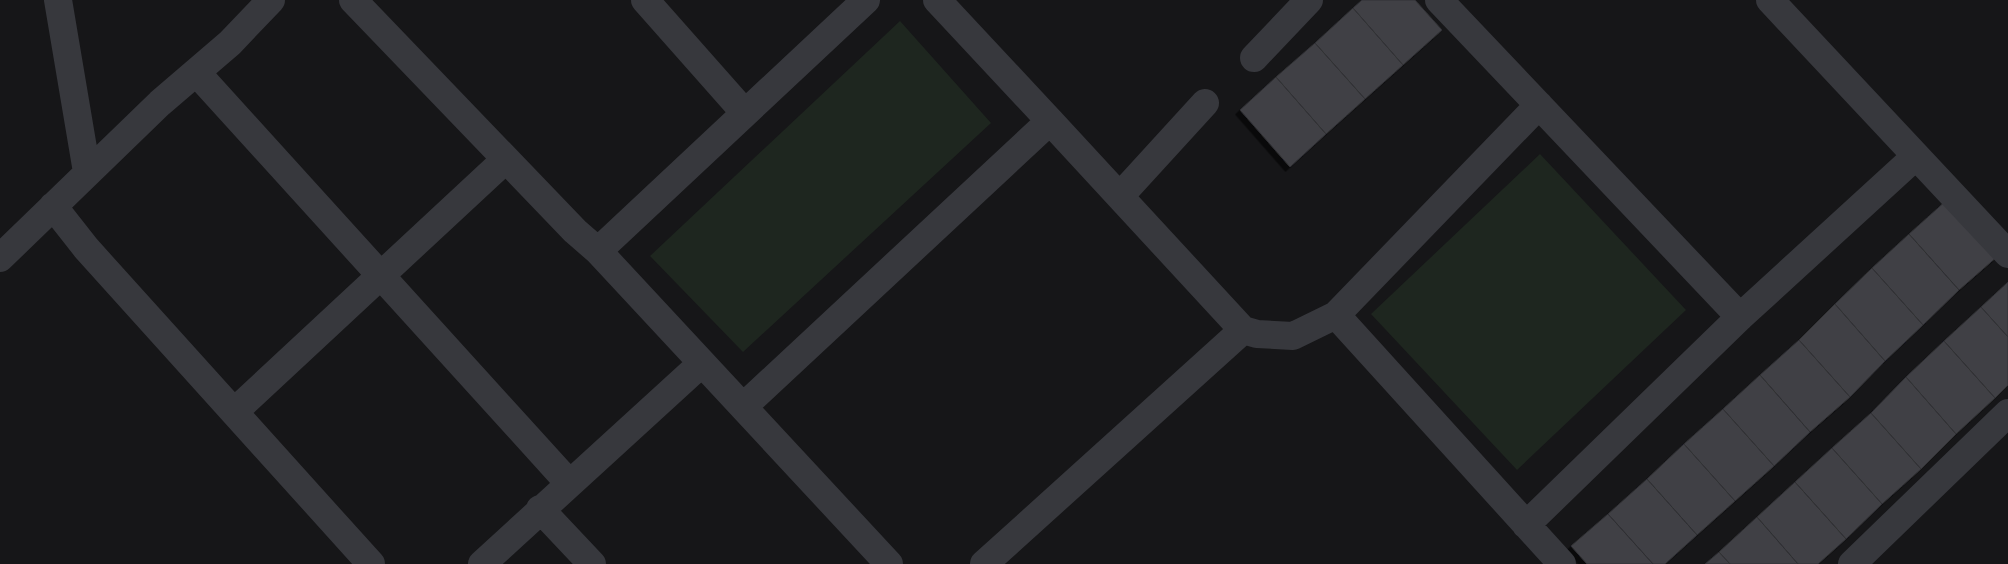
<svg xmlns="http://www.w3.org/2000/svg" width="2008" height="564" font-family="Commissioner,sans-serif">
	<defs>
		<filter id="shadow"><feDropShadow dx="-4.5" dy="4.5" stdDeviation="0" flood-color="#0009"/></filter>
	</defs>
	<rect width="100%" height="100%" fill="#161618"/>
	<path fill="#1e261f" d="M900,21L991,123L743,352L650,256Z
		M1540,154L1686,310L1517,470L1371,314Z"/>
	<path fill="#404145" stroke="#303034" filter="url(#shadow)" d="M1362,0H1415L1442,30L1403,65L1353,8Z
		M1353,8L1403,65L1365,99L1315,43Z
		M1315,43L1365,99L1326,134L1276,77Z
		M1276,77L1326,134L1290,167L1240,110Z
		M1948,199L1999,255L1959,290L1909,234Z
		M1909,234L1959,290L1923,325L1872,268Z
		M1872,268L1923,325L1885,361L1835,304Z
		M2008,282V337L1981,307Z
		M1835,304L1885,361L1850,397L1799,340Z
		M1981,307L2008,337V385L1995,398L1944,341Z
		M1799,340L1850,397L1810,432L1760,375Z
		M1944,341L1995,398L1956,434L1906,377Z
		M1760,375L1810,432L1774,466L1723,409Z
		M1906,377L1956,434L1921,469L1871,413Z
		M1723,409L1774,466L1735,501L1684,444Z
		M1871,413L1921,469L1882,504L1832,448Z
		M1684,444L1735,501L1697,535L1647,479Z
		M1832,448L1882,504L1846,539L1795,482Z
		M1647,479L1697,535L1665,564H1653L1608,514Z
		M1795,482L1846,539L1818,564H1798L1757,517Z
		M1608,514L1653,564H1587L1571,546Z
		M1757,517L1798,564H1730L1719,552Z
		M1719,552L1730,564H1705Z"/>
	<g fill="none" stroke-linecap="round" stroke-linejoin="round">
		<path stroke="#37383d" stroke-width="28" d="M58,0L87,172
			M353,0L575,231L598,251L866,0
			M645,0L745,113
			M1439,0L1740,317
			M1770,0L2008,254
			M1254,58L1309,0
			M196,72L569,483
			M1120,196L1205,103
			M53,206L86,248L371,564
			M598,251L889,564
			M0,258L160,103L230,43L271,0
			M1336,315L1562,564
			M1243,330L1257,334L1293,336L1336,315L1539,105
			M743,407L1050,121L937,0
			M234,412L506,159
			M540,509L592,564
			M1526,525L1740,317L1916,156
			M482,564L702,363
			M984,564L1243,330L1050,121
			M1852,564L2008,413"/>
	</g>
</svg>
